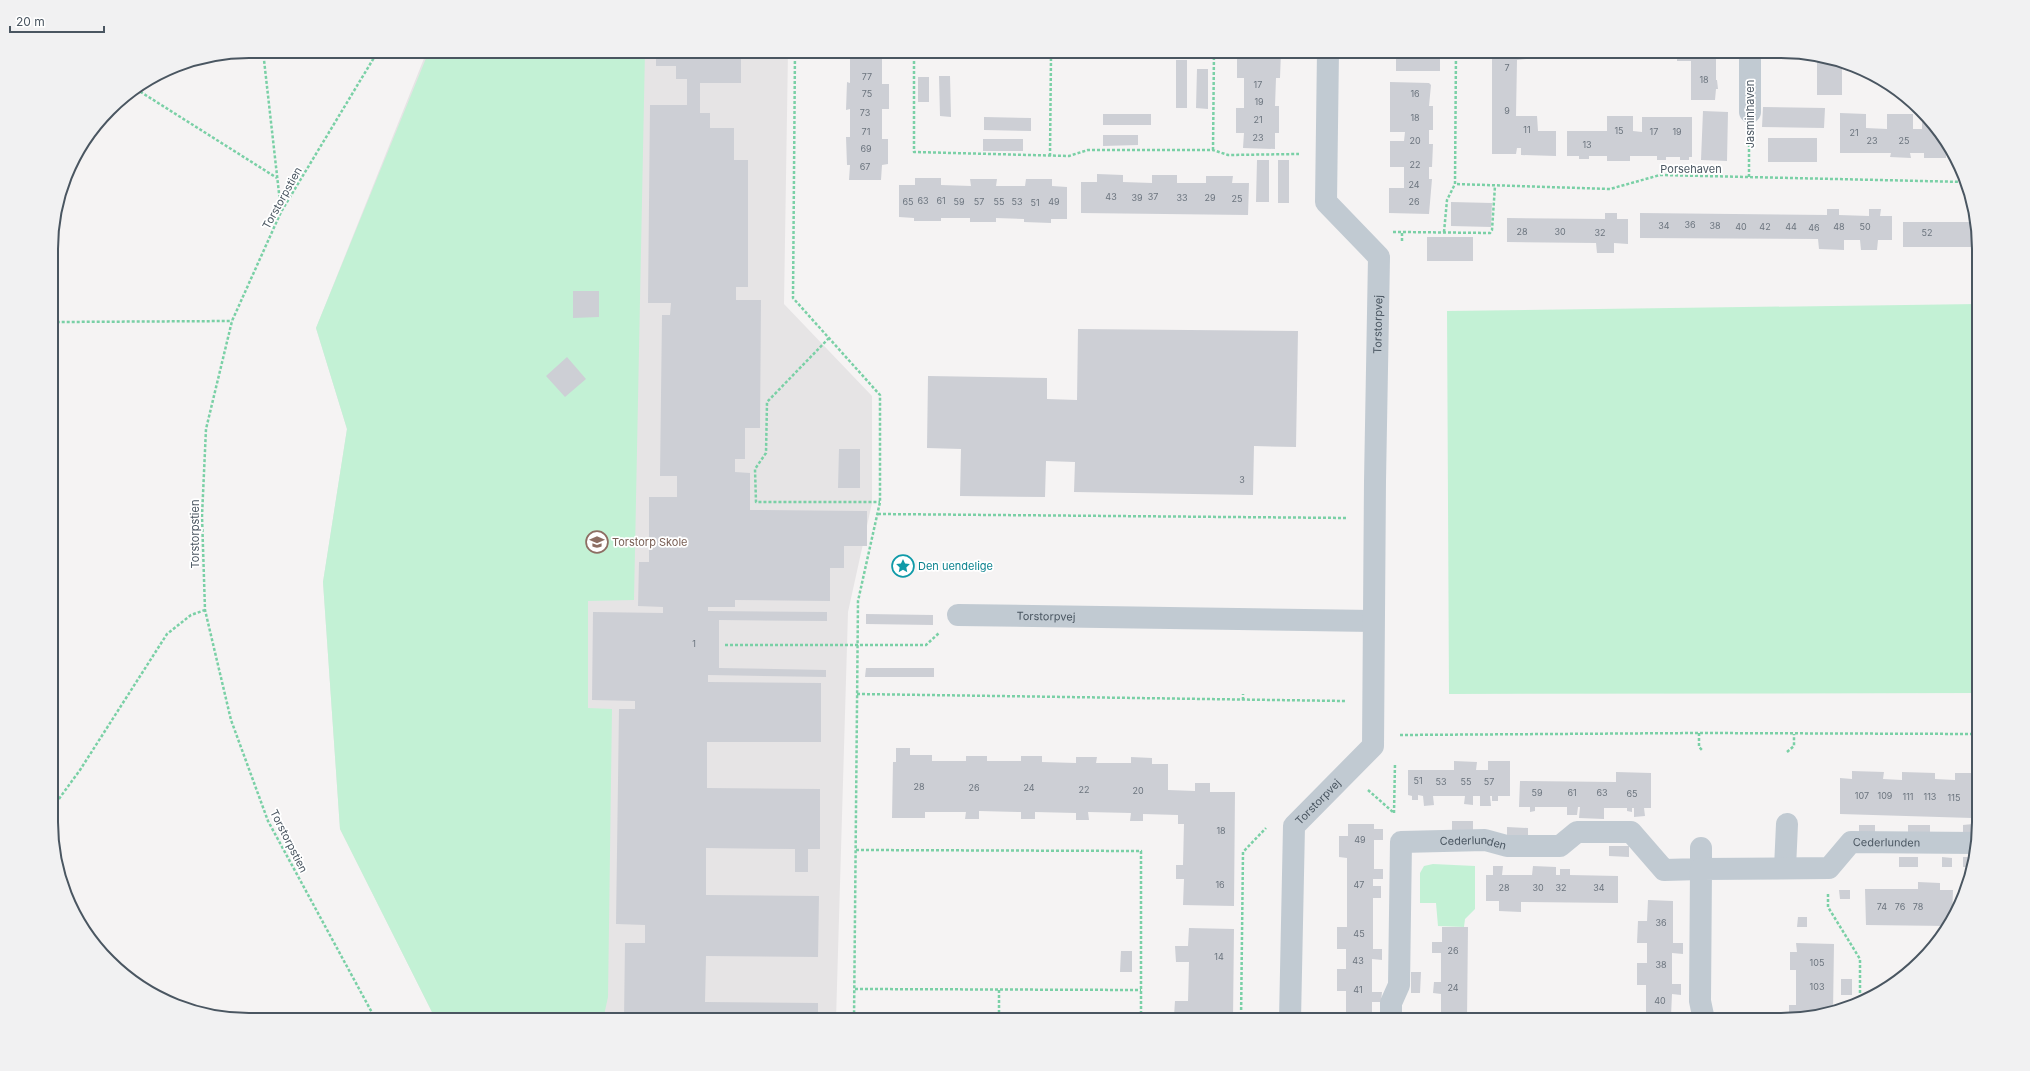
<svg xmlns="http://www.w3.org/2000/svg" width="2030" height="1071" font-family="Inter,sans-serif">
	<rect width="100%" height="100%" fill="#f5f3f3"/>
	<path fill="#e6e4e5" d="M427,51H788L784,304L872,396V503L848,612L836,1020H436L340,829L323,582L347,429L316,328Z"/>
	<path fill="#c3f1d5" d="M429,51H645L634,600L588,601V708L612,709L608,997L603,1020H436L340,829L323,582L347,429L316,328Z
		M1978,304L1979,693L1449,694L1447,311Z
		M1433,864L1475,866V909L1465,919L1464,927L1438,926L1436,903H1420V873L1424,866Z"/>
	<path fill="#cdcfd5" d="M656,51H755V55H741V83H700V113H710V128H734V160H748V287H736V300H761L760,428H745V459H735V472L750,473V510L867,511V546H844V568H830V601L735,600V607H708V611L827,612V621L719,620V668L826,670V677L708,675V682L821,683V742H707V788L820,789V849H808V872H795V849L706,848V895L819,896L818,957L706,956L705,1002L818,1003V1020H624L625,943H645V925L616,924L619,709H635V701L592,700L593,612L663,613V607L638,606L639,562H649V497H677V476H660L662,315H670L671,303H648L650,105H687V79H676V66H656Z
		M847,51H890V54H882V84H889V109H882V139H888V164L882,165L881,180H849L850,165H847L846,137H850V109L846,110L847,82L850,83V55H847Z
		M1244,51H1281L1280,78H1276L1275,106H1279V133H1275V149L1243,148L1244,133H1236V108H1244V78H1237V52Z
		M1396,51H1440V71H1396Z
		M1492,51H1526V59L1517,60L1516,116H1537L1538,131H1556V156L1521,155V148H1517L1516,154H1492Z
		M1677,51H1716V80H1717L1718,89H1716L1715,100H1691V61H1677Z
		M1817,56L1842,61V95H1817Z
		M1176,60H1187V108H1176Z
		M1197,69H1208V109L1196,108Z
		M939,76H950L951,117L940,116Z
		M918,77H929V102H918Z
		M1390,82L1429,83L1431,85L1429,106H1433V130H1429V144H1433L1432,167H1429V179H1432L1429,214L1389,213V188H1404V167H1390V141H1404L1405,132H1390Z
		M1763,107L1825,108L1824,128L1762,127Z
		M1703,111L1728,112L1727,161L1701,160Z
		M1840,113L1866,114V128L1887,129V114H1913V129H1922V115H1924L1946,139L1953,154L1946,153V158H1924V153H1910L1911,158L1890,157L1891,153H1840Z
		M1103,114H1151V125H1103Z
		M1607,116H1633V131L1642,132V117H1692V157H1689V160H1680V157H1666V160H1657V156H1630V161H1607V156H1589V159H1579V156H1567V131H1607Z
		M984,117L1031,118V131L984,130Z
		M1103,135H1138V145L1103,146Z
		M1768,138H1817V162H1768Z
		M983,139H1023V151H983Z
		M1257,160H1269V202H1256Z
		M1278,160H1289V203H1278Z
		M1097,174L1123,175V182L1152,183V175H1177V183H1206V176H1233L1232,183H1249L1248,215L1081,213V182H1097Z
		M915,178H941V185L971,186L970,179H997L996,186H1025L1026,179H1052V186L1067,187V219H1051V223L1024,222V219L996,218V222H970V218H941V221H914V218L899,217V185H915Z
		M1451,202L1492,203L1491,227L1451,226Z
		M1827,209H1839V215L1869,216V209H1881L1880,216H1892V240H1878L1877,250H1861L1860,240H1844V250L1819,249L1818,239L1640,238V213L1827,215Z
		M1605,213H1617V219H1628V244L1614,243V253H1597L1596,243L1507,242V218L1605,219Z
		M1903,222H1977V247H1903Z
		M1427,237H1473V261H1427Z
		M573,291H599V317L573,318Z
		M1078,329L1298,331L1296,447L1254,446L1253,495L1074,492L1075,462L1046,461L1045,497L960,496L961,449L927,448L928,376L1047,378V399L1077,400Z
		M567,357L586,379L565,397L546,376Z
		M839,449H860V488H838Z
		M866,614L933,615V625L866,624Z
		M866,668H934V677H865Z
		M896,748H910V755H932V761H966V756H987V761H1021V756H1042V762L1076,763V757H1097L1096,763H1131V757L1152,758V764H1168V790L1195,791V783H1210V792H1235L1234,906L1183,905L1184,879H1176V865H1183L1184,824H1178V815L1143,814V821H1130L1131,813L1088,812L1089,820H1076V813L1035,812V819H1021V812L979,811V819H965L966,812H925V818H892L893,762H896Z
		M1454,761L1477,762L1476,770H1488V761H1510V796H1498V801H1492V796H1490L1491,806H1480V796H1473V805L1464,804L1465,796H1433L1434,805L1424,806L1423,796L1418,795V800H1412V796L1408,795V770H1454Z
		M1852,771L1884,772L1883,779L1902,780V772L1935,773V779L1955,780V773H1973L1972,818L1840,814V778L1852,779Z
		M1616,772L1651,773V808H1644L1645,816L1634,817V808H1632V812L1627,811V808H1604V819L1579,818L1580,807H1578L1577,815H1567V807H1535V811L1530,812V807H1519L1520,781L1616,782Z
		M1452,821H1473V831H1452Z
		M1348,824H1374V829H1383V840H1374V869H1383V879H1373V886H1381V898H1373V949H1382V960L1372,959V992H1382L1381,1002H1372V1020H1346V991H1337V969H1346V949H1337V927H1347V858L1339,857V836H1348Z
		M1973,824V836H1963V825Z
		M1859,825H1875V835H1859Z
		M1908,825H1930V835L1908,834Z
		M1507,827L1528,828V838H1507Z
		M1609,846H1629V857L1609,856Z
		M1899,857H1918V867H1899Z
		M1942,857L1952,858V867H1942Z
		M1963,857H1973V867H1963Z
		M1493,866H1503L1502,875H1532L1533,866L1556,867V875H1560V869H1570V875L1618,876V903L1521,902V912L1499,911V901H1486V875H1493Z
		M1918,882L1940,883V890H1953L1952,919L1948,926L1866,925L1865,889H1918Z
		M1839,890H1850V899H1840Z
		M1648,900L1673,901V943H1683V954L1672,953V984H1681V995L1672,994L1671,1016H1681V1020H1646V985H1637V963H1647V943H1637L1638,921H1647Z
		M1798,917H1807V927H1797Z
		M1442,927H1468L1467,1020H1441V994L1433,993L1434,982H1441V953H1432V942H1442Z
		M1189,928L1234,929L1233,1020H1188V1016H1174L1175,1001H1188L1189,962H1176L1175,946H1188Z
		M1796,943L1834,944L1833,1012L1789,1020V1005H1796V970H1790V952H1797Z
		M1121,951H1132V972H1120Z
		M1411,972H1421L1420,993H1411Z
		M1841,979H1852V995H1841Z"/>
	<g fill="none" stroke-linecap="round" stroke-linejoin="round">
		<path stroke="#7ad0a6" stroke-width="2.5" stroke-dasharray="3 2" stroke-linecap="butt" d="M263,51L281,211
			M795,51L793,298L880,395V502L858,601L854,1020
			M914,51V152L1069,156L1088,150H1213L1228,155L1299,154
			M1456,51L1455,184L1610,189L1660,175L1966,182
			M136,89L277,178
			M1213,150L1214,51
			M1050,156L1051,56
			M1749,177V138
			M1393,232H1402
			M1444,232L1447,200L1455,184
			M1402,241V232L1490,233L1492,230L1495,186
			M52,324L59,322L232,321
			M829,338L767,402L766,453L755,469L756,502H880
			M878,514L1348,518
			M725,645H926L939,633
			M857,694L1345,701
			M1243,700V694
			M1699,733V747L1703,751
			M1400,735L1699,733L1979,734
			M1787,752L1794,746V734
			M1368,790L1394,813
			M53,807L80,770L167,634L191,615L205,610
			M1394,813L1395,763
			M856,850L1141,851V1020
			M1828,894V907L1860,959V1002
			M855,989L1141,990
			M999,990V1020
			M376,1020L268,821L231,720L205,610L202,516L206,429L232,321L281,212L378,51
			M1241,1020L1243,852L1266,828"/>
		<g stroke="#c1cad2" stroke-width="22">
			<path d="M1750,112V51"/>
			<path id="s1" d="M958,615L1373,621"/>
			<path d="M1785,868L1787,824"/>
			<path id="s2" d="M1290,1020L1294,826L1373,746L1375,481L1379,257L1326,202L1328,51"/>
			<path id="s3" d="M1391,1020V1003L1399,985L1401,842L1485,840L1507,846H1560L1577,832H1631L1664,870L1701,869V848"/>
			<path id="s4" d="M1704,1020L1700,1001L1701,869L1829,868L1851,842L1976,843"/>
		</g>
	</g>
	<defs>
		<g id="school-ring" transform="scale(1.15)"><circle r="9.5" fill="#fff" stroke="#8d6e63" stroke-width="1.5"/><path d="M0-5L7-2L0 1L-7-2ZM-4 1L0 2.5L4 1V4Q0 6-4 4Z" fill="#8d6e63"/></g>
		<g id="sight-ring" transform="scale(1.15)"><circle r="9.5" fill="#fff" stroke="#0f9aa8" stroke-width="1.5"/><path d="M0-6L1.8-2.2L6-1.7L2.9 1.2L3.7 5.4L0 3.3L-3.7 5.4L-2.9 1.2L-6-1.7L-1.8-2.2Z" fill="#0f9aa8"/></g>
	</defs>
	<g fill-rule="evenodd">
		<use href="#school-ring" x="597" y="542"/>
		<use href="#sight-ring" x="903" y="566"/>
	</g>
	<g text-anchor="middle" stroke-width="3.5" stroke-linejoin="round" paint-order="stroke">
		<g font-size="9" fill="#6b747e">
			<text x="1507" y="71">7</text>
			<text x="867" y="80">77</text>
			<text x="1704" y="83">18</text>
			<text x="1258" y="88">17</text>
			<text x="867" y="97">75</text>
			<text x="1415" y="97">16</text>
			<text x="1259" y="105">19</text>
			<text x="1507" y="114">9</text>
			<text x="865" y="116">73</text>
			<text x="1415" y="121">18</text>
			<text x="1258" y="123">21</text>
			<text x="1527" y="133">11</text>
			<text x="1619" y="134">15</text>
			<text x="866" y="135">71</text>
			<text x="1654" y="135">17</text>
			<text x="1677" y="135">19</text>
			<text x="1854" y="136">21</text>
			<text x="1258" y="141">23</text>
			<text x="1415" y="144">20</text>
			<text x="1872" y="144">23</text>
			<text x="1904" y="144">25</text>
			<text x="1587" y="148">13</text>
			<text x="866" y="152">69</text>
			<text x="1415" y="168">22</text>
			<text x="865" y="170">67</text>
			<text x="1414" y="188">24</text>
			<text x="1111" y="200">43</text>
			<text x="1153" y="200">37</text>
			<text x="1137" y="201">39</text>
			<text x="1182" y="201">33</text>
			<text x="1210" y="201">29</text>
			<text x="1237" y="202">25</text>
			<text x="923" y="204">63</text>
			<text x="941" y="204">61</text>
			<text x="908" y="205">65</text>
			<text x="959" y="205">59</text>
			<text x="979" y="205">57</text>
			<text x="999" y="205">55</text>
			<text x="1017" y="205">53</text>
			<text x="1054" y="205">49</text>
			<text x="1414" y="205">26</text>
			<text x="1035" y="206">51</text>
			<text x="1690" y="228">36</text>
			<text x="1664" y="229">34</text>
			<text x="1715" y="229">38</text>
			<text x="1741" y="230">40</text>
			<text x="1765" y="230">42</text>
			<text x="1791" y="230">44</text>
			<text x="1839" y="230">48</text>
			<text x="1865" y="230">50</text>
			<text x="1814" y="231">46</text>
			<text x="1522" y="235">28</text>
			<text x="1560" y="235">30</text>
			<text x="1600" y="236">32</text>
			<text x="1927" y="236">52</text>
			<text x="1242" y="483">3</text>
			<text x="694" y="647">1</text>
			<text x="1418" y="784">51</text>
			<text x="1441" y="785">53</text>
			<text x="1466" y="785">55</text>
			<text x="1489" y="785">57</text>
			<text x="919" y="790">28</text>
			<text x="974" y="791">26</text>
			<text x="1029" y="791">24</text>
			<text x="1084" y="793">22</text>
			<text x="1138" y="794">20</text>
			<text x="1537" y="796">59</text>
			<text x="1572" y="796">61</text>
			<text x="1602" y="796">63</text>
			<text x="1632" y="797">65</text>
			<text x="1862" y="799">107</text>
			<text x="1885" y="799">109</text>
			<text x="1908" y="800">111</text>
			<text x="1930" y="800">113</text>
			<text x="1954" y="801">115</text>
			<text x="1221" y="834">18</text>
			<text x="1360" y="843">49</text>
			<text x="1220" y="888">16</text>
			<text x="1359" y="888">47</text>
			<text x="1504" y="891">28</text>
			<text x="1538" y="891">30</text>
			<text x="1561" y="891">32</text>
			<text x="1599" y="891">34</text>
			<text x="1882" y="910">74</text>
			<text x="1900" y="910">76</text>
			<text x="1918" y="910">78</text>
			<text x="1661" y="926">36</text>
			<text x="1359" y="937">45</text>
			<text x="1453" y="954">26</text>
			<text x="1219" y="960">14</text>
			<text x="1358" y="964">43</text>
			<text x="1817" y="966">105</text>
			<text x="1661" y="968">38</text>
			<text x="1817" y="990">103</text>
			<text x="1453" y="991">24</text>
			<text x="1358" y="993">41</text>
			<text x="1660" y="1004">40</text>
		</g>
		<g font-size="11" fill="#4a5661" stroke="#fff">
			<text transform="translate(1750 114) rotate(-90)" y="4">Jasminhaven</text>
			<text x="1691" y="173">Porsehaven</text>
			<text transform="translate(282 198) rotate(-61)" y="4">Torstorpstien</text>
			<text dy="4" stroke="none"><textPath href="#s2" startOffset="728">Torstorpvej</textPath></text>
			<text transform="translate(195 534) rotate(-90)" y="4">Torstorpstien</text>
			<text dy="4" stroke="none"><textPath href="#s1" startOffset="88">Torstorpvej</textPath></text>
			<text dy="4" stroke="none"><textPath href="#s2" startOffset="228">Torstorpvej</textPath></text>
			<text transform="translate(289 841) rotate(63)" y="4">Torstorpstien</text>
			<text dy="4" stroke="none"><textPath href="#s3" startOffset="252">Cederlunden</textPath></text>
			<text dy="4" stroke="none"><textPath href="#s4" startOffset="349">Cederlunden</textPath></text>
		</g>
		<g font-size="11" fill="#785e54" stroke="#fff" text-anchor="start">
			<text x="612" y="546">Torstorp Skole</text>
		</g>
		<g font-size="11" fill="#0d838f" stroke="#fff" text-anchor="start">
			<text x="918" y="570">Den uendelige</text>
		</g>
	</g>
	<path d="M0 0H2030V1071H0ZM249 58H1781A191 191 0 0 1 1972 249V822A191 191 0 0 1 1781 1013H249A191 191 0 0 1 58 822V249A191 191 0 0 1 249 58Z" fill="#f1f1f2" fill-rule="evenodd"/>
	<path fill="none" stroke="#4a5661" stroke-width="2" d="M249 58H1781A191 191 0 0 1 1972 249V822A191 191 0 0 1 1781 1013H249A191 191 0 0 1 58 822V249A191 191 0 0 1 249 58Z"/>
	<path d="M10 26v6h94v-6" fill="none" stroke="#4a5661" stroke-width="2"/>
	<text x="16" y="26" font-size="12" fill="#4a5661" stroke="#ffffff" stroke-width="3" paint-order="stroke">20 m</text>
</svg>
